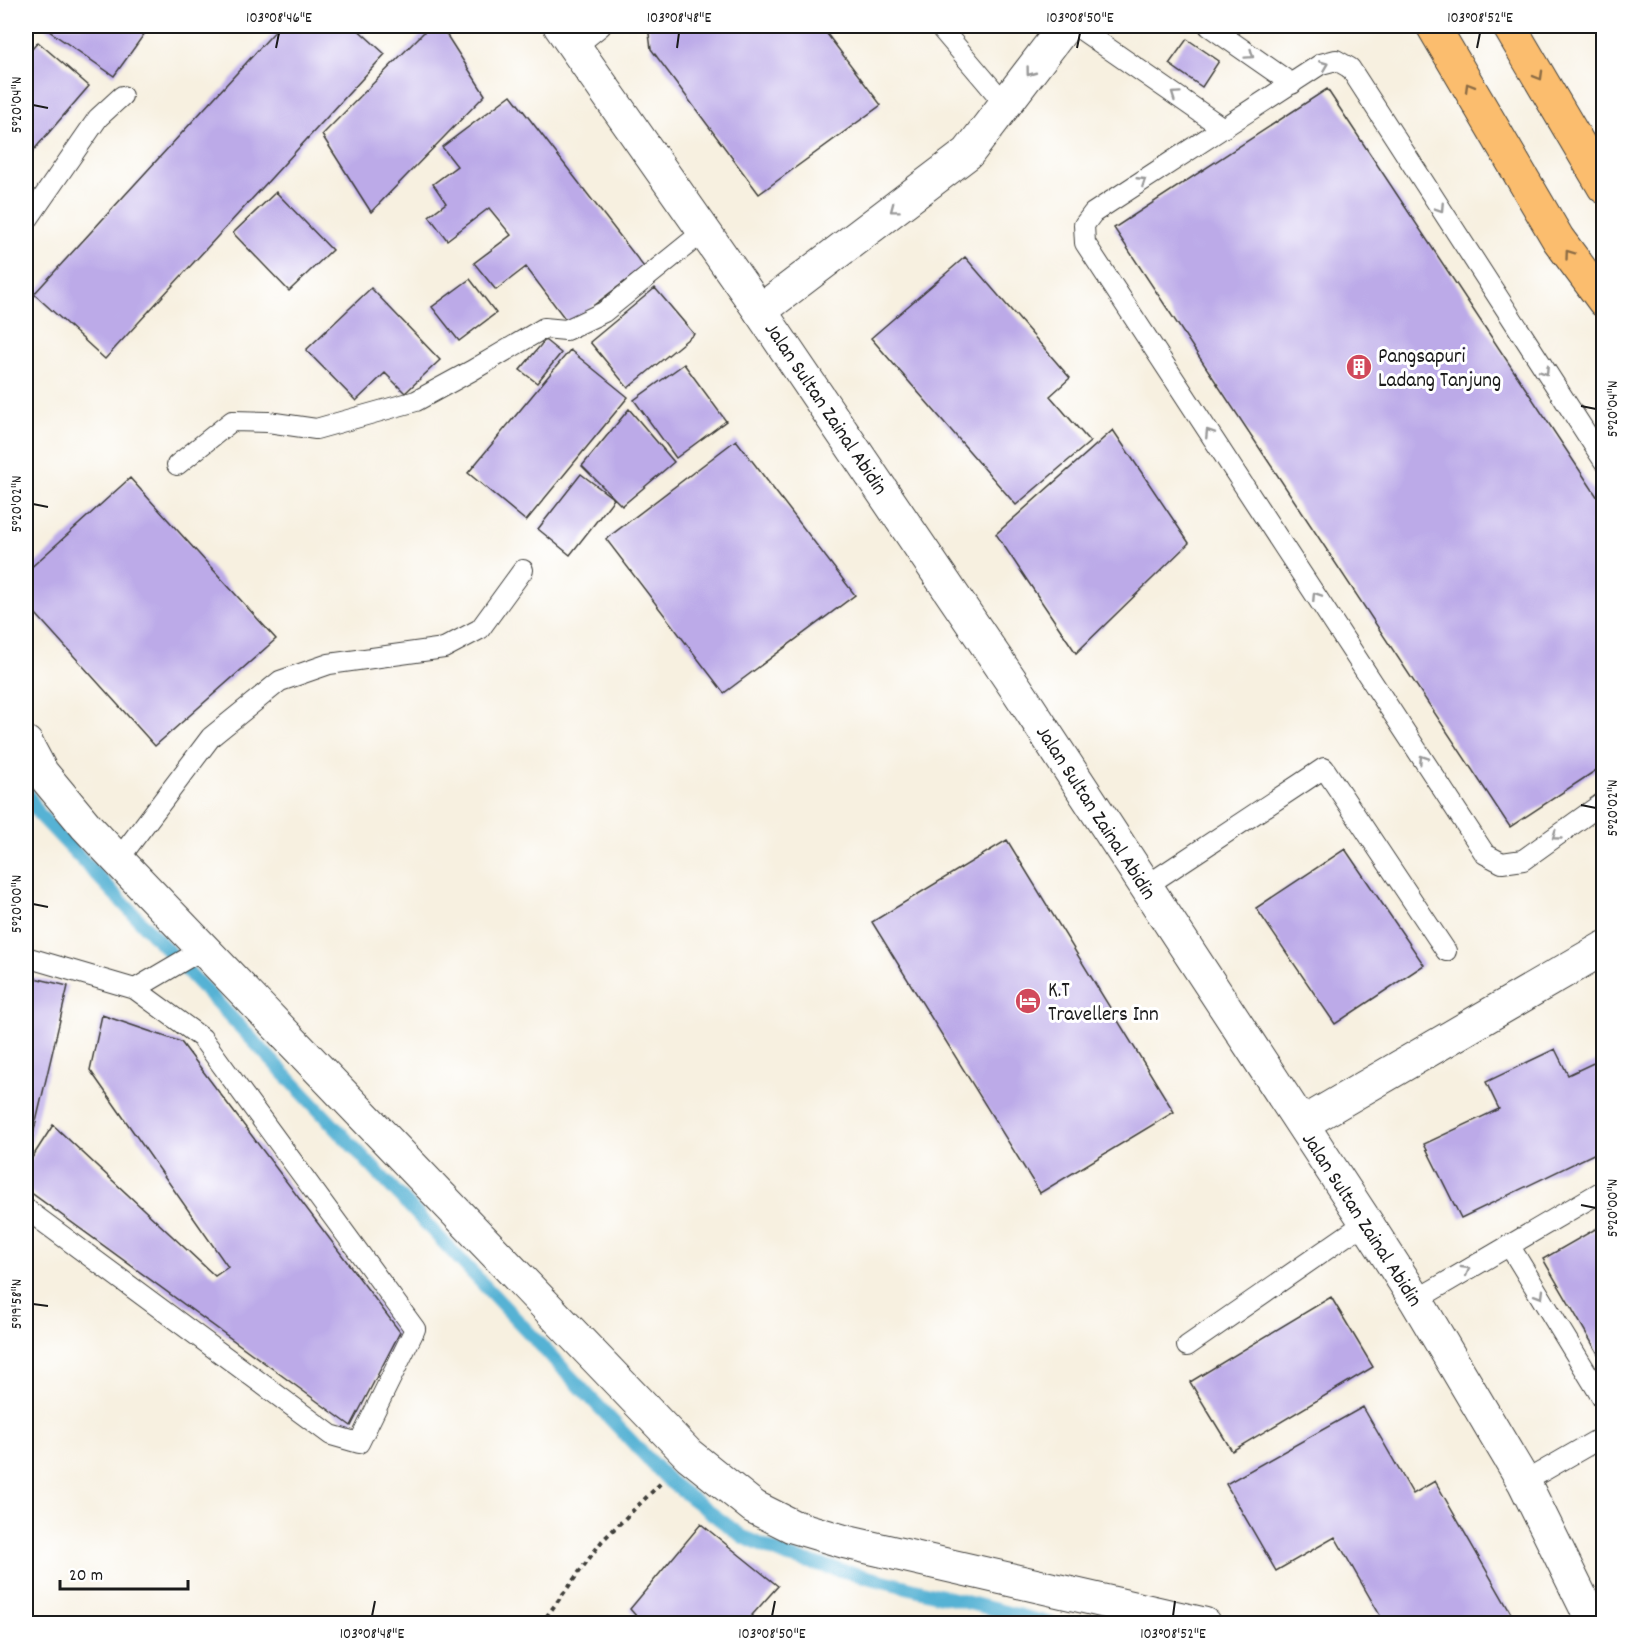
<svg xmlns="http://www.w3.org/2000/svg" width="1629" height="1649" font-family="Dekko,sans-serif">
	<rect width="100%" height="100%" fill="#fff"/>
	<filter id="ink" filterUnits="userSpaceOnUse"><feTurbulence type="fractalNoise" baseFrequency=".0167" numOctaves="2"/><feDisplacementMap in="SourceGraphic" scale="12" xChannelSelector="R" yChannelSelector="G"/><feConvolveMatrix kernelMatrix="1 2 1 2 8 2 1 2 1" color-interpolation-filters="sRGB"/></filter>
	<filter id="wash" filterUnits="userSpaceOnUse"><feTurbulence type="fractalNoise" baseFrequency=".008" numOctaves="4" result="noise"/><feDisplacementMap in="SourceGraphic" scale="24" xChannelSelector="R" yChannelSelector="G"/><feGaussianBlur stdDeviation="1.35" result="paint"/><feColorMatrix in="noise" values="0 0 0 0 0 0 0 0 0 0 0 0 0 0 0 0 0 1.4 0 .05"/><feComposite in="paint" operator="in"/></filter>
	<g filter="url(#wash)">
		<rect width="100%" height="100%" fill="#f7f0e0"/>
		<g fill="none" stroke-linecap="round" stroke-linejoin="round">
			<path stroke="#56b2d4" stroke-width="14" d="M26,791L39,814L670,1482L743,1537L789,1557L1052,1624"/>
		</g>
		<g id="blocks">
			<path fill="#bcaae8" d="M42,26H150L114,76Z
				M280,26H354L385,54L105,359L34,294Z
				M430,26H441L485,95L371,212L322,135Z
				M648,26H821L881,105L759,194L651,49Z
				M1187,39L1219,61L1202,87L1169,64Z
				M38,42L89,86L26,159V56Z
				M1327,89L1604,507V765L1510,827L1114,228Z
				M511,95L644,267L569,324L526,267L496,290L474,263L511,235L489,208L447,240L429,216L446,203L433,184L457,166L442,147Z
				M276,192L332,250L289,291L233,233Z
				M965,257L1070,378L1050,396L1090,442L1016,505L871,338Z
				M470,279L496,313L459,341L432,307Z
				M371,288L440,360L405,393L385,373L356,401L306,350Z
				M655,288L694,334L628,388L590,342Z
				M545,340L561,353L537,383L520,370Z
				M570,350L628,397L526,521L468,473Z
				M684,364L726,421L676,458L634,400Z
				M629,409L674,462L622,506L582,466Z
				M1113,430L1189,543L1076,653L996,534Z
				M736,440L855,595L724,693L606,539Z
				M581,474L614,499L570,555L538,529Z
				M130,478L276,639L155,746L26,603V572Z
				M1007,840L1174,1112L1040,1193L872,922Z
				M1345,849L1424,965L1335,1024L1256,908Z
				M26,976L68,986L31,1143L26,1142Z
				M102,1015L181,1042L400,1332L351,1426L26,1189V1167L53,1125L215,1276L228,1267L90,1070Z
				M1555,1049L1568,1075L1604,1058V1149L1461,1218L1424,1144L1499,1109L1486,1082Z
				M1604,1224V1364L1543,1259Z
				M1331,1297L1373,1367L1232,1451L1190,1382Z
				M1363,1407L1413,1494L1435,1481L1517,1624H1385L1335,1537L1276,1571L1226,1484Z
				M701,1524L778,1586L744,1624H643L630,1609Z"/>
		</g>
	</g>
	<g filter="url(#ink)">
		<use href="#blocks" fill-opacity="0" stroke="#3d3c39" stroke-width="1.5"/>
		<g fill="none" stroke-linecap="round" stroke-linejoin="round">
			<g stroke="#3d3c39" stroke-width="22">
				<path id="service" d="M939,26L1005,104
					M1076,26L1223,128
					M1209,26L1292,84
					M575,47L601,26
					M26,222L98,118L122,96
					M1604,461L1350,68L1336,60L1321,64L1093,213L1084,225L1085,243L1485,854L1502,863L1523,860L1604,802
					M177,465L232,421L268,422L316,429L416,401L471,371L544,328L566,330L604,312L704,231
					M118,860L211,737L280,681L329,664L444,648L480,629L523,570
					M1146,886L1324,768L1446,951
					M26,957L135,989L202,1038L415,1329L359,1443L331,1435L26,1209
					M135,989L203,949
					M1509,1245L1604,1401
					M1416,1300L1604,1190
					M1187,1346L1366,1222
					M1524,1482L1604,1436"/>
			</g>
			<g stroke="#3d3c39" stroke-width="35">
				<path id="minor" d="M760,311L968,153L1065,26
					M26,743L42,773L86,826L118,860L689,1455L754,1507L792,1526L846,1542L1204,1624"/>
			</g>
			<g stroke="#3d3c39" stroke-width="35">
				<path id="tertiary" d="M560,26L760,311L1020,694L1366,1222L1416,1300L1524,1482L1594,1624
					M1302,1124L1604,948"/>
			</g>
			<g stroke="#3d3c39" stroke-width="35">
				<path id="primary" d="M1433,26L1558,239L1604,301
					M1509,26L1604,187"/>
			</g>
			<path stroke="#3d3c39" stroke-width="4" stroke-dasharray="4.5 4.5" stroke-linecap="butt" d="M541,1624L602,1541L663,1481"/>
			<use href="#service" stroke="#fff" stroke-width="20"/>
			<use href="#minor" stroke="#fff" stroke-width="33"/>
			<use href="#tertiary" stroke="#fff" stroke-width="33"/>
			<use href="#primary" stroke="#fbbd6e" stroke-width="33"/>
		</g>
		<defs><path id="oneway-chevron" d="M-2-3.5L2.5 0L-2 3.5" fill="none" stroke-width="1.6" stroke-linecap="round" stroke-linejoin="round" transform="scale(1.5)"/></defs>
		<g stroke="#999">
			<use href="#oneway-chevron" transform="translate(1250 55) rotate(35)"/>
			<use href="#oneway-chevron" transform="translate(1324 65) rotate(-22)"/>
			<use href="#oneway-chevron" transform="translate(1030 72) rotate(127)"/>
			<use href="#oneway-chevron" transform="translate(1175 95) rotate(-145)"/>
			<use href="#oneway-chevron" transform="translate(1142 181) rotate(-33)"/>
			<use href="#oneway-chevron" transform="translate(1440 208) rotate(57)"/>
			<use href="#oneway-chevron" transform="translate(894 209) rotate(143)"/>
			<use href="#oneway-chevron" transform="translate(1545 371) rotate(57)"/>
			<use href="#oneway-chevron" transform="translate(1209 433) rotate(-123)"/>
			<use href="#oneway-chevron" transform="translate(1316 596) rotate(-123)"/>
			<use href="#oneway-chevron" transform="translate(1423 759) rotate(-123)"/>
			<use href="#oneway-chevron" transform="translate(1556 836) rotate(144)"/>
			<use href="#oneway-chevron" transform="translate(1466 1270) rotate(-30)"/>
			<use href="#oneway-chevron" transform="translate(1540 1295) rotate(59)"/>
		</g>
		<g stroke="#8c6c45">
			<use href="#oneway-chevron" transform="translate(1539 76) rotate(60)"/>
			<use href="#oneway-chevron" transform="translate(1469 87) rotate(-120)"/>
			<use href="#oneway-chevron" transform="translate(1569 254) rotate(-126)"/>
		</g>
	</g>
	<path fill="none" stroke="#1c1c1c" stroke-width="2" d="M276,48L279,33M677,48L679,33M1077,48L1080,33M1477,48L1480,33M33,105L48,108M1581,406L1596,409M33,504L48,507M1581,805L1596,808M33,904L48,907M1581,1205L1596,1208M33,1304L48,1306M372,1616L375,1601M772,1616L775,1601M1173,1616L1175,1601"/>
	<defs>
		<g id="building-disc" transform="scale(1.35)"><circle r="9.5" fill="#d1495b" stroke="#fff"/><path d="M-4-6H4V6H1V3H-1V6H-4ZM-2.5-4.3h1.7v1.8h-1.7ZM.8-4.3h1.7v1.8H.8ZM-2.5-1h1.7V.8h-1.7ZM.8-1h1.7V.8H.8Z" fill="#fff"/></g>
		<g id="hotel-disc" transform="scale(1.35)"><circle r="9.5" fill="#d1495b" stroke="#fff"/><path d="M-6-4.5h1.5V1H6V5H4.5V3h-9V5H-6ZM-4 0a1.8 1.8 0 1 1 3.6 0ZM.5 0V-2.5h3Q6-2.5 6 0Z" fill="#fff"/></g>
	</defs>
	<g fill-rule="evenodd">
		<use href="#building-disc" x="1359" y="367"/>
		<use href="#hotel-disc" x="1028" y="1001"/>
	</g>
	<g text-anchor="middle" stroke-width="6" stroke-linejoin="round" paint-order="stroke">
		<g font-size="21" fill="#1c1c1c" stroke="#fff" text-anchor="start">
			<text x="1378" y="362">Pangsapuri<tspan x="1378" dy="24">Ladang Tanjung</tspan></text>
			<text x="1048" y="996">K.T<tspan x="1048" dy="24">Travellers Inn</tspan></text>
		</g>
		<g font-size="21" fill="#1c1c1c" stroke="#fff">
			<text transform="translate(827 408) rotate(56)" y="7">Jalan Sultan Zainal Abidin</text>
			<text transform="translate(1097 812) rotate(57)" y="7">Jalan Sultan Zainal Abidin</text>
			<text transform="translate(1363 1219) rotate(57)" y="7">Jalan Sultan Zainal Abidin</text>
		</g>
	</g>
	<rect width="1629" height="1649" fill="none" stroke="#fff" stroke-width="66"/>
	<path d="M60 1580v9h128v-9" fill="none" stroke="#1c1c1c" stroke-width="3"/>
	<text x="69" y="1580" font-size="18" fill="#1c1c1c" stroke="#ffffff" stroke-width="4.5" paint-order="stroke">20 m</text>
	<rect x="33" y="33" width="1563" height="1583" fill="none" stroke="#1c1c1c" stroke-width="2"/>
	<g font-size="15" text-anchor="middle" fill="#1c1c1c">
		<text x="279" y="22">103°08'46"E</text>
		<text x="679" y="22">103°08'48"E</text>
		<text x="1080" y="22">103°08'50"E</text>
		<text x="1480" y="22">103°08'52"E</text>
		<text transform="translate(16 105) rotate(-90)" y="5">5°20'04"N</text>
		<text transform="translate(1612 409) rotate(-90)" y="5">5°20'04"N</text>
		<text transform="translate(16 504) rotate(-90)" y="5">5°20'02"N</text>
		<text transform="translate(1612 808) rotate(-90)" y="5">5°20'02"N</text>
		<text transform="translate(16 904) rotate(-90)" y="5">5°20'00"N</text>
		<text transform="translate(1612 1208) rotate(-90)" y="5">5°20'00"N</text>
		<text transform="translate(16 1304) rotate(-90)" y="5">5°19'58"N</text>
		<text x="372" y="1638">103°08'48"E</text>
		<text x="772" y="1638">103°08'50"E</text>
		<text x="1173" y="1638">103°08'52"E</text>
	</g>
</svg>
